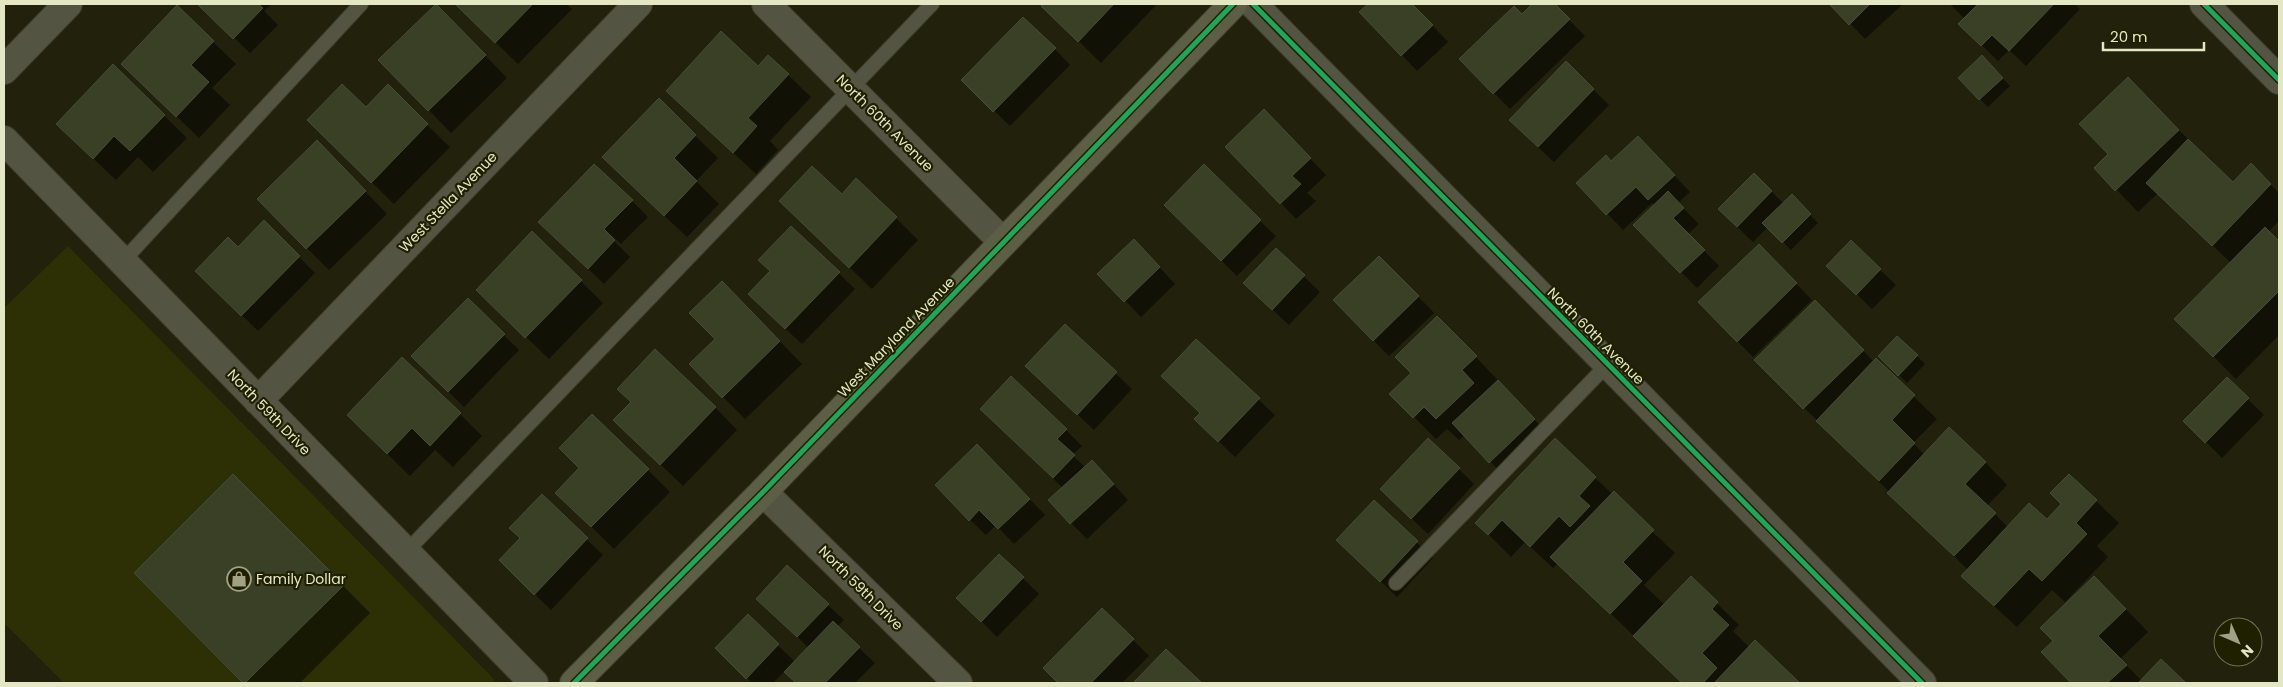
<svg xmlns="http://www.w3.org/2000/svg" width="2283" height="687" font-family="Poppins,sans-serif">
	<rect width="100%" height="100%" fill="#21210c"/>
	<path fill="#2d2f04" d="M68,246L493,678L495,683H64L4,623V308Z"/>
	<path fill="#0007" d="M199,4H272L264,11L278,25L250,53Z
		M456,4H566L572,9L518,64Z
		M1045,4H1157L1101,63L1043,6Z
		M1370,4H1412L1448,42L1417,71L1361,12Z
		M1534,4H1553L1585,36L1510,109L1494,93L1522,15Z
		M1831,4H1903L1865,39Z
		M1950,4H2075L2080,9L2026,66L2009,50L1998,61L1960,24L1965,19Z
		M177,7L236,64L212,88L230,105L199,138L145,86Z
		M459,28L507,78L451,133L380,60Z
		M1055,49L1070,65L1010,126L963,80Z
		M1982,56L2010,86L1988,107L1959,78Z
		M1566,63L1609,105L1554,162L1526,136Z
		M113,66L187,138L153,172L138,157L116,180L80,146Z
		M758,67L788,75L811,97L770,141L778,150L756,174L667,91Z
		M659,100L718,158L696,181L719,204L687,237L626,180Z
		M2150,101L2233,184L2251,165L2279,193V221L2268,232L2279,243V335L2236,379L2176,319L2231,263L2158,193L2138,212L2096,168L2110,154Z
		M366,108L427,125L450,147L394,204L331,142Z
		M1280,127L1326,175L1307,193L1316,201L1296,219L1227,147Z
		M1654,154L1690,192L1678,203L1699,224L1688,234L1719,266L1697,288L1635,225L1655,205L1652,203L1623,230L1578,183L1612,162Z
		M339,164L387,214L329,270L258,199Z
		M1754,174L1784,204L1792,196L1818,223L1791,250L1768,227L1753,242L1735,225Z
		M842,196L896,218L918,240L872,289L803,223Z
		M632,201L648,217L621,244L611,235L610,237L630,257L604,284L556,238Z
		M1165,205L1260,221L1276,236L1237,276Z
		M264,222L315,273L258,331L197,271L238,248Z
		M791,227L855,289L802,344L765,310L772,271Z
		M532,233L603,303L549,359L500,312Z
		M1851,242L1896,285L1872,309L1828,266Z
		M1759,246L1812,300L1753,357L1737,341Z
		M1276,250L1320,292L1289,325L1261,299Z
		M1150,257L1175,284L1141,317L1099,274Z
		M1395,273L1434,313L1389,356L1373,340Z
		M468,300L519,350L464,407L412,356Z
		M744,305L802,364L745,419L690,364L717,339Z
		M1838,324L1874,362L1876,360L1937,419L1913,443L1925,455L1985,462L2007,485L1987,506L2008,527L2047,521L2063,504L2069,475L2119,523L2097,546L2108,557L2065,602L2052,590L2017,627L1985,598L1968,570L1756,360Z
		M1065,326L1132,389L1094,430L1043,382Z
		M1460,340L1550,436L1506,478L1465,435L1459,440L1447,429L1436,439L1391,394L1413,373Z
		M1196,341L1275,415L1235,457L1212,435L1202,413Z
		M1880,356H1917L1925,364L1907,383Z
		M2227,379L2264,415L2222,458L2185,421Z
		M632,402L715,407L737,430L683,486L637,442Z
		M460,414L482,436L453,467L435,450L410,476L370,437Z
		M998,425L1066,430L1082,446L1072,455L1085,467L1107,477L1128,500L1087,539L1071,523L1063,488Z
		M1555,440L1675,553L1644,585L1665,605L1691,578L1739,625L1733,631L1749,647L1755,642L1798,683H1683L1558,563L1553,568L1525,542L1511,557L1477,523Z
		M993,461L1045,515L1014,544L996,525L986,535L970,520Z
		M581,468L648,470L670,492L614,549L579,515Z
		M1459,469L1474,484L1428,534L1397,505Z
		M233,475L370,613L300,683H245L135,573Z
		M542,496L603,555L551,610L516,576L522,538Z
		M1374,502L1433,558L1397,597L1354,556Z
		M999,555L1039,594L997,637L958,598Z
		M2117,600L2148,632L2120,659L2142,681L2161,661L2184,683H2073L2042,652L2054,641Z
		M828,605L844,620L837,627L875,663L855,683H797L785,671L773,683H752L717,648L748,616L795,662L809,648L773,614Z
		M1102,609L1149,656L1122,683H1060L1044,668Z
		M1166,651L1200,683H1135Z"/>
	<path fill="#394026" stroke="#464c36" d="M197,4H258L263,8L233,39Z
		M436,4L486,55L428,111L378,60Z
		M455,4H533L495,43Z
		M1043,4H1114L1078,42L1041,6Z
		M1368,4H1412L1433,25L1401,56L1359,12Z
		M1532,4H1555L1570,19L1493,94L1459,59L1514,6L1522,14Z
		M1829,4H1870L1849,25Z
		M1978,4H2054L2009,51L1992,35L1981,46L1958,24Z
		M177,5L214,41L191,65L209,82L176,117L121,64Z
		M1023,17L1056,48L993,112L961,80Z
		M721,31L758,66L768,55L789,74L748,118L757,126L733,153L666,91Z
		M1982,55L2003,78L1979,100L1958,78Z
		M1566,61L1594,89L1538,147L1509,120Z
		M113,64L165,115L130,151L114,136L93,159L56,124Z
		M2128,77L2179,130L2115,191L2094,168L2108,154L2079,124Z
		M342,84L366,107L388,84L428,124L371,183L307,120Z
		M659,98L696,135L674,158L697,181L664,216L602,157Z
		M1264,109L1311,158L1292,176L1301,184L1280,204L1225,147Z
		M1638,136L1675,175L1648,200L1636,187L1606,215L1576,183L1606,155L1611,161Z
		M2188,139L2233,182L2251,163L2271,184L2212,246L2146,183Z
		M317,140L366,191L306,249L257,199Z
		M594,164L633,200L604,229L615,240L588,269L538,222Z
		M1204,164L1261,220L1221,261L1164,205Z
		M812,166L842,194L856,178L897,217L849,268L779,201Z
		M1754,173L1772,191L1737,227L1718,209Z
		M1668,191L1684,208L1673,218L1705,250L1680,273L1633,225Z
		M1792,194L1811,214L1782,243L1762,223Z
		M264,220L300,256L241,316L195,271L228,237L238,247Z
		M791,226L840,272L785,329L748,294L770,271L758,260Z
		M2265,227L2279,241V291L2213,357L2174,319Z
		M532,231L582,280L525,338L476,290Z
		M1134,239L1160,267L1124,302L1097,274Z
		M1851,240L1881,269L1856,295L1826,266Z
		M1759,244L1797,283L1737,342L1698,302Z
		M1276,248L1305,275L1272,310L1243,283Z
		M1379,256L1419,296L1373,341L1333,300Z
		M722,281L780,341L722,398L689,364L715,339L689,313Z
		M468,298L505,334L448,392L411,356Z
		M1815,300L1864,350L1803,409L1754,360Z
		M1437,316L1477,356L1462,370L1474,383L1436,419L1424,407L1413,418L1389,394L1411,373L1395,357Z
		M1065,324L1117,372L1077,415L1025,366Z
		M1897,336L1918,355L1898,376L1878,356Z
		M1196,339L1260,398L1218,442L1194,419L1200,413L1161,376Z
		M655,349L716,407L660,465L613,420L631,402L617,389Z
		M402,357L461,413L430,446L412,428L387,454L347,415Z
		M1876,358L1915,395L1892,420L1915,443L1879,481L1816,421Z
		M1011,376L1067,429L1057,439L1075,455L1053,478L980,409Z
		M2227,377L2249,398L2205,443L2183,421Z
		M1498,380L1535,419L1489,463L1452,423Z
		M592,414L649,469L591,527L555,493L579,468L559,448Z
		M1949,427L1986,462L1965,484L1996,513L1954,556L1887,493Z
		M1428,438L1460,468L1411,519L1380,489Z
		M1555,438L1596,477L1579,496L1590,506L1570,527L1559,516L1530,547L1502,520L1488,535L1475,523Z
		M977,444L1030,499L998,529L979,510L969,521L935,485Z
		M1092,460L1114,484L1070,524L1048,500Z
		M233,474L344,585L245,683H243L134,573Z
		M2069,474L2097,500L2076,523L2087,534L2042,581L2029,569L1994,606L1961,576L2029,503L2047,519L2061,504L2050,493Z
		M1614,491L1654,530L1623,562L1642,581L1610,614L1550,557Z
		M542,494L588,538L534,595L499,560L520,538L509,528Z
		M1374,500L1418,541L1380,582L1336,540Z
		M999,554L1024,577L981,622L956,598Z
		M787,565L829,604L797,637L756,599Z
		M1691,576L1718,602L1712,609L1729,625L1702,653L1717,668L1703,683H1682L1633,636Z
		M2094,576L2126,609L2098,636L2127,665L2107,683H2071L2041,652L2053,641L2040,628Z
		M1102,608L1134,639L1091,683H1058L1043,668Z
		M748,614L779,644L746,679L715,648Z
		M833,621L860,647L825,683H796L784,672Z
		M1755,640L1800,683H1714Z
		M1166,649L1202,683H1133Z
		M2161,659L2186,683H2138Z"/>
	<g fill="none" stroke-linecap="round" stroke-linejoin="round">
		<g stroke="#3b3b27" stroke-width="16">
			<path id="lane" d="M123,261L361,4
				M406,552L932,4
				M1396,583L1608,364"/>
		</g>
		<g stroke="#3b3b27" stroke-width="30">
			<path id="street" d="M766,4L1003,242
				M1253,4L1922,683
				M2204,4L2279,80
				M4,70L68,4
				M4,140L534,683
				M258,401L638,4
				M763,492L958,683"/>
		</g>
		<g stroke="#3b3b27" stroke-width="30">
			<path id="secondary" d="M574,683L763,492L1233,4"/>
		</g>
		<use href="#lane" stroke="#535442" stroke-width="14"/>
		<use href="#street" stroke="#535442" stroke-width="28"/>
		<use href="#secondary" stroke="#5c5e46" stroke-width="28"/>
		<g stroke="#1f2000" stroke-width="8">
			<path id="cycleway" d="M1253,4L1922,683
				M2204,4L2279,80
				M574,683L763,492L1233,4"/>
		</g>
		<use href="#cycleway" stroke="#20a55d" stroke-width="5"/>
	</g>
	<defs>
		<g id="shop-ring" transform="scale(1.25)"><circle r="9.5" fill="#1f2000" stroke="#a0a283" stroke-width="1.5"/><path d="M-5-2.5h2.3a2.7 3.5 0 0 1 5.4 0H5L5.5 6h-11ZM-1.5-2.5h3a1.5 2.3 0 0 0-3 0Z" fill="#a0a283"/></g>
	</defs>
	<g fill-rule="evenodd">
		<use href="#shop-ring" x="239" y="579"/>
	</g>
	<g text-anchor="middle" stroke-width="4.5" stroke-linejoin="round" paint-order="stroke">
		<g font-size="14" fill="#e4e7c3" stroke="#1f2000">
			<text transform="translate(885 123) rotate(45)" y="5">North 60th Avenue</text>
			<text transform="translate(448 202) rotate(-46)" y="5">West Stella Avenue</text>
			<text transform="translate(1596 336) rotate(45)" y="5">North 60th Avenue</text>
			<text transform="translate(896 337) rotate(-46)" y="5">West Maryland Avenue</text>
			<text transform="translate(269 412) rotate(46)" y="5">North 59th Drive</text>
			<text transform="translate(861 588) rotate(45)" y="5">North 59th Drive</text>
		</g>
		<g font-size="14" fill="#e4e7c3" stroke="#1f2000" text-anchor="start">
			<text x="256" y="584">Family Dollar</text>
		</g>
	</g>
	<rect width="2283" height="687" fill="none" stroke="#e4e7c3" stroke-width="10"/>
	<g transform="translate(2238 642) rotate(135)"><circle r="24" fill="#1f2000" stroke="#6e704e"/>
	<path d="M0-4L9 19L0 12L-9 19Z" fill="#a0a283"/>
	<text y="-8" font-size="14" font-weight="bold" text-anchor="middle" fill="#e4e7c3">N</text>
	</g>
	<path d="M2103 42v8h101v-8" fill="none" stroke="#e4e7c3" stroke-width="2.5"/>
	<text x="2110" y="42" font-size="15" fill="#e4e7c3" stroke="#1f2000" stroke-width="4" paint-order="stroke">20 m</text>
</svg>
